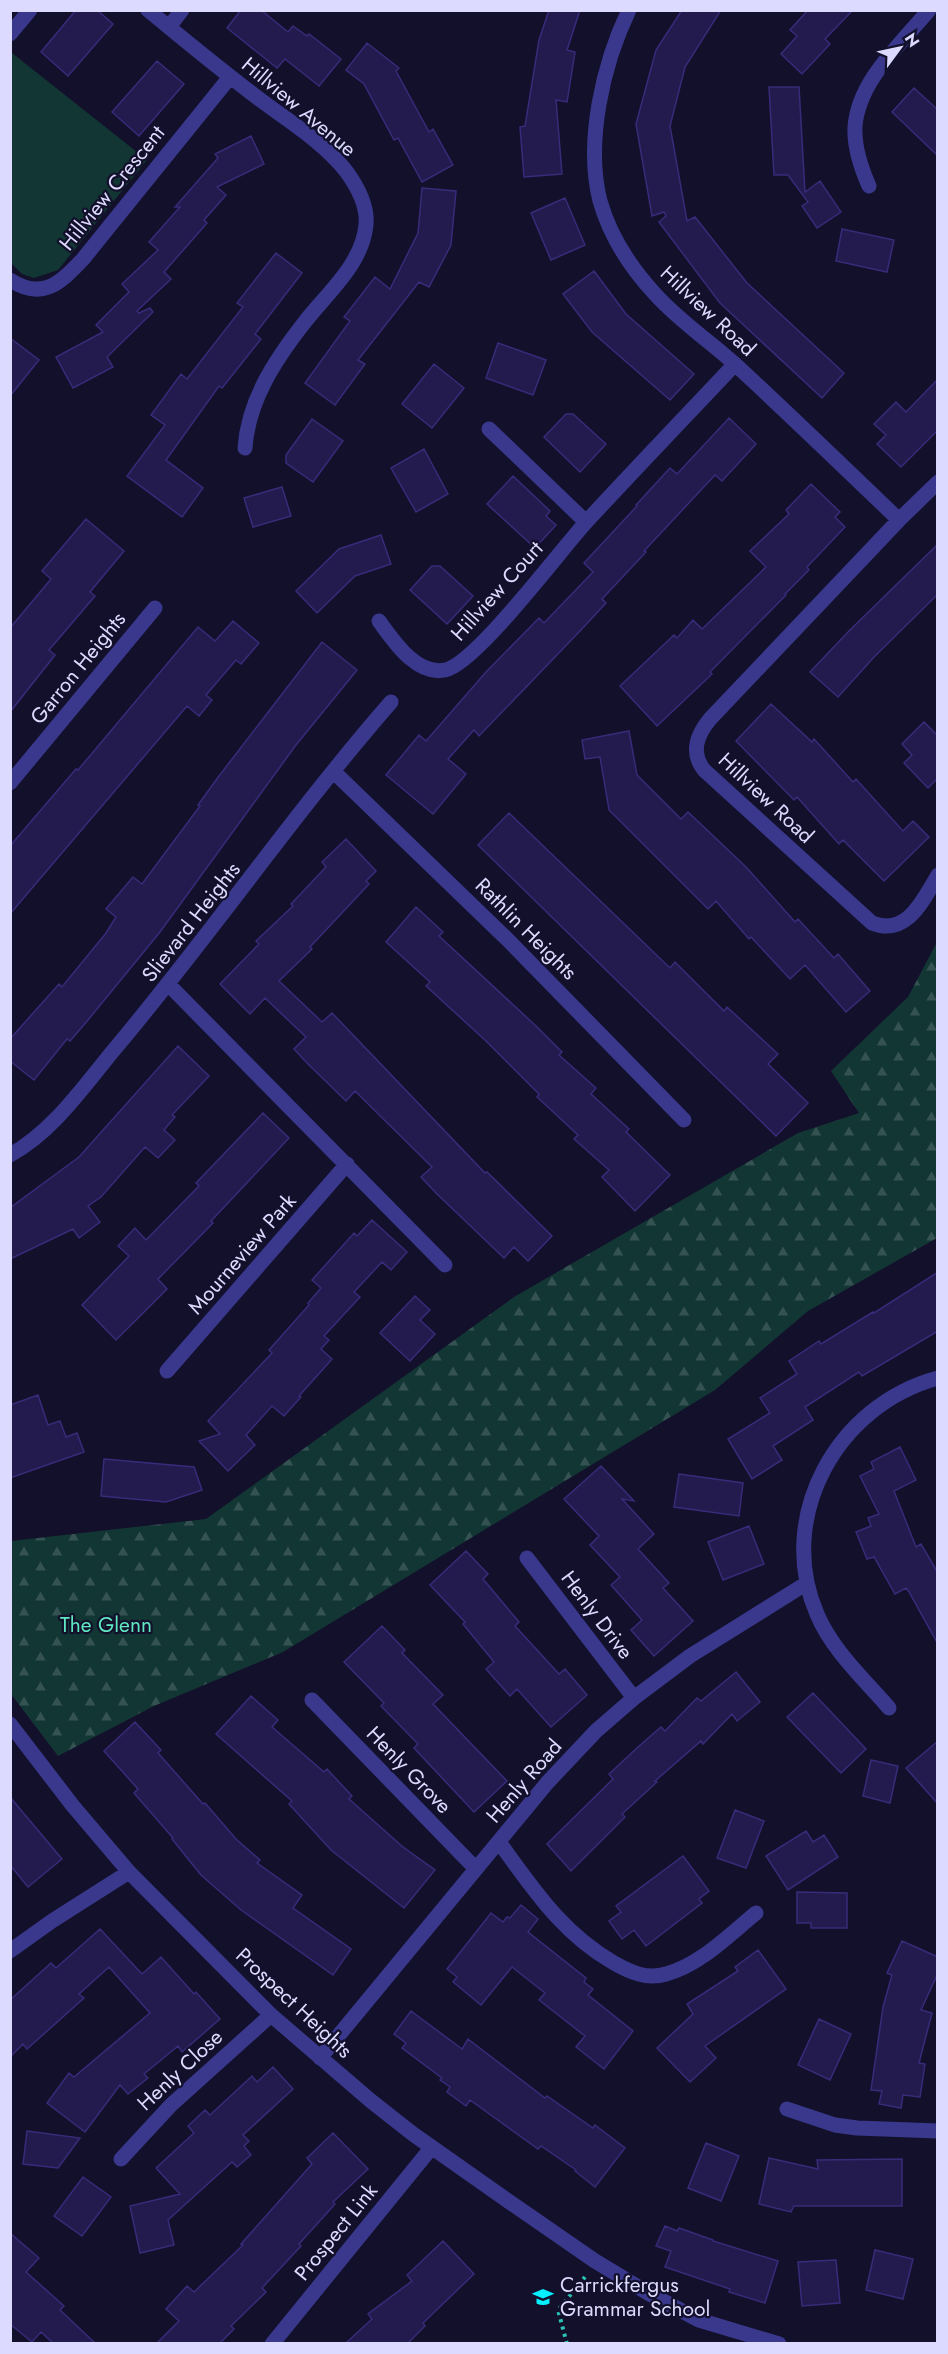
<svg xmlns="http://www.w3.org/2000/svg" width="948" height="2354" font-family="Jost,sans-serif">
	<defs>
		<pattern id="forest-firs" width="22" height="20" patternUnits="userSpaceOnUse" patternTransform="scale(1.5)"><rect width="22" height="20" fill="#123633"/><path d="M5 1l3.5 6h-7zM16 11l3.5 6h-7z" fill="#345252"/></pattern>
	</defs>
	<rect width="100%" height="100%" fill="#13102b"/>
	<path fill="#123633" d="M12,53L147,160L58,270L34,278L22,274L11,263Z"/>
	<path fill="url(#forest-firs)" d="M937,942V1238L808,1311L715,1390L283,1652L154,1706L58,1756L11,1694V1541L206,1519L514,1297L798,1133L859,1113L831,1071L908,997Z"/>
	<path fill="#231b4d" stroke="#382b7a" stroke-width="1.5" d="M76,10H97L113,24L68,76L41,52Z
		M241,10H261L288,32L293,26L307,36L309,34L341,59L319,86L285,59L277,68L227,28Z
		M549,10H580L567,50L575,52L567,102L556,100L562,174L524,177L520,127L525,126L539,40Z
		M682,10H721L685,67L670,126L687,221L695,217L747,283L844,373L822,398L720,303L659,222L666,216L664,212L652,216L636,124L656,50Z
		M808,10H853L825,39L830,44L802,74L781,54L797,36L790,30Z
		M367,43L399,68L396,71L429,132L433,129L453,165L422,182L398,138L394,140L364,84L346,70Z
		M157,61L184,84L139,136L112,112Z
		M769,87H799L805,192L820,181L841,212L817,228L802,206L808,202L788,175H774Z
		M914,88L938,110V156L892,112Z
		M251,136L264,164L217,187L226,195L204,220L207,223L164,272L171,279L137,311L139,313L150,308L153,312L107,357L113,367L73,388L56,357L103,332L96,325L129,292L122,284L158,250L149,242L180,207H175L218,158L215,154Z
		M422,188L456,191L451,245L429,287L419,282L358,360L365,364L335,405L305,383L350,321L344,317L375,277L390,289L418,233Z
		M565,198L585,245L551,260L531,213Z
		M842,229L894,240L887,272L836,261Z
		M276,253L302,273L255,334L261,339L222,388L219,386L166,460L203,488L182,517L127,476L165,425L151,415L181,374L187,379L243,307L237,303Z
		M594,271L626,314L694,374L670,400L592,332L563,294Z
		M10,338L39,360L10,396Z
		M498,343L546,360L533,395L486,378Z
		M434,364L464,388L432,428L402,404Z
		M938,379V430L901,467L877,444L886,435L874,424L896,402L906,412Z
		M566,414H573L606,444L580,472L544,437Z
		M729,418L756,444L722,481L715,475L644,551L646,552L602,599L606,603L579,632L479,736L474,730L448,759L466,774L433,814L386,775L419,735L426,741L486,672L539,618L544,623L593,572L584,563L637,506L636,505L670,468L677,474Z
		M312,419L343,441L313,482L286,463V455Z
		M424,449L448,494L416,512L391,468Z
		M513,476L550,511L546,516L556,525L535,548L487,504Z
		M811,484L840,512L835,517L845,527L807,567L809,570L785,594L786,595L710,672L712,674L657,726L620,686L674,635L677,638L693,620L702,629L766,567L750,551L789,514L786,510Z
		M282,487L291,516L253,527L244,498Z
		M86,519L124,551L90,592L95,596L49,650L55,655L10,712V628L51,579L42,571Z
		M381,535L391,564L355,576L317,613L296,591L339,549Z
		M938,544V594L875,656L838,697L810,672L849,631Z
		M432,566H440L473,596L447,624L410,590Z
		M233,621L259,643L241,664L236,660L206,695L212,700L199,716L187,706L10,914V846L76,769L78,770L198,627L215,641Z
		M322,642L357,670L296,745L160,932L88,1020L70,1041L67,1039L34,1080L10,1061V1039L59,984L62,987L106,933L116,917L106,909L133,877L142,884L200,806L198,805L219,776Z
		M771,704L812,742L814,739L853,782L856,779L903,831L913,821L929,837L884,881L843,840L839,844L797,797L794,800L736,741Z
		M924,722L938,736V778L928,788L904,763L912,755L902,744Z
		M629,731L637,775L681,819L688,812L746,867L795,922L798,919L834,958L838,954L870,991L846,1012L805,965L790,979L751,937L749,939L716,901L708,909L609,810L600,757L585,759L582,740Z
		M509,813L670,968L675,962L724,1011L727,1007L778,1054L768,1064L808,1103L776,1136L478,845Z
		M346,839L376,871L366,881L369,884L310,947L312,949L279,981L322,1022L332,1013L485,1173L487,1172L552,1236L528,1261L514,1247L504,1258L437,1194L421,1177L432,1167L355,1091L346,1101L308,1064L294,1049L306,1037L265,998L250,1014L220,984L259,944L256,941L293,906L291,904L326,867L322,862Z
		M416,907L443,932L439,936L536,1026L562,1052L559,1055L596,1088L591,1094L629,1129L626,1132L670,1175L635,1211L602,1177L609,1170L574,1139L578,1135L537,1097L539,1094L486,1041L426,986L430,982L386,942Z
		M178,1046L209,1076L172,1115L175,1117L164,1130L175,1140L158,1158L145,1147L101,1197L88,1206L100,1222L79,1238L73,1229L10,1259V1208L79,1157Z
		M263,1113L289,1138L211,1221L213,1223L158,1279L167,1289L116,1340L82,1305L129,1256L118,1246L135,1228L146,1240L199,1186L196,1183Z
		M372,1220L407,1252L391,1270L382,1262L354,1292L360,1297L324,1336L329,1340L321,1349L332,1359L299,1396L301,1397L284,1416L272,1406L246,1435L255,1445L228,1471L199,1441L220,1434L208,1421L272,1353L269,1350L309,1305L308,1303L321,1288L312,1280L354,1233L357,1236Z
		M938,1272V1331L862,1376L859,1372L805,1407L813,1420L773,1446L782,1460L752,1479L728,1439L770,1413L760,1398L797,1374L789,1361L819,1341L821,1344L873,1312L874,1313Z
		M415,1296L430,1310L420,1320L435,1334L410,1361L380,1333Z
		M38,1395L48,1425L60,1421L66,1437L77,1433L84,1452L10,1478V1405Z
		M900,1447L916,1480L894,1491L916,1547L921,1544L938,1573V1644L909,1592L906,1588L895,1594L874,1557L867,1559L856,1532L871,1526L868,1518L879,1514L860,1476L874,1469L871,1462Z
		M104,1459L194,1467L202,1490L166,1502L101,1496Z
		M601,1466L634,1501L622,1499L654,1534L638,1549L669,1583L663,1588L693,1621L654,1656L631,1630L642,1620L611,1585L620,1577L590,1545L599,1536L564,1499Z
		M679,1474L743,1483L739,1516L674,1507Z
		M749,1526L764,1564L723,1580L708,1542Z
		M466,1551L488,1574L483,1579L519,1622L515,1626L559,1674L565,1669L587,1695L551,1727L517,1689L510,1696L486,1669L494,1662L463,1624L465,1622L430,1585Z
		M382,1626L405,1650L402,1653L443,1695L433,1704L507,1781L474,1812L414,1748L418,1744L381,1706L384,1703L344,1662Z
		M736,1672L760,1702L737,1721L732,1714L703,1744L701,1741L655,1781L657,1782L622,1814L625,1817L571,1871L547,1844L613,1779L609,1774L638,1747L661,1727L665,1731L697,1698L701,1701Z
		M813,1693L866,1749L841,1773L787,1717Z
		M251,1696L278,1720L272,1727L324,1772L327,1769L352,1796L349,1799L403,1847L435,1870L404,1908L331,1850L289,1804L292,1801L216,1734Z
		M135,1722L161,1750L158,1753L203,1804L205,1803L236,1839L260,1860L257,1863L302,1895L293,1908L351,1949L333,1975L241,1910L201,1875L172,1839L173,1838L134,1793L138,1789L104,1751Z
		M938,1741V1804L906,1768Z
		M871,1760L898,1766L890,1803L863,1796Z
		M10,1797L62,1859L28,1887L10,1865Z
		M735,1810L764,1821L746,1868L717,1858Z
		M806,1831L813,1842L824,1835L838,1857L788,1890L766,1856Z
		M683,1856L709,1891L699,1899L702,1903L646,1946L634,1930L622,1939L609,1921L621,1912L616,1906Z
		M797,1892L847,1893V1928H811V1923H797Z
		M521,1905L538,1919L528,1932L586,1978L584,1982L593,1989L588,1995L633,2031L604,2069L576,2047L585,2036L539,2000L545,1993L512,1967L481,2005L453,1982L457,1977L447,1969L491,1913L503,1922L507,1917L510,1918Z
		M100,1929L142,1974L161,1957L194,1994L196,1992L220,2019L182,2052L178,2046L144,2074L148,2078L128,2094L120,2085L85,2132L47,2103L69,2073L74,2077L150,2013L109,1967L79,1994L84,1998L27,2049L23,2044L10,2057V2000L51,1963L56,1968Z
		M902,1941L938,1957V1973L921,2010L932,2013L919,2063L925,2064L920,2097L903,2095L901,2108L879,2104L882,2091L871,2090L883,2007L892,1975L887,1973Z
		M758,1950L786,1989L705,2046L716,2058L690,2082L657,2048L693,2014L687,2004L738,1971L735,1967Z
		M411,2011L462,2049L468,2039L545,2098L547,2096L593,2128L595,2125L625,2148L595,2187L575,2171L576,2170L541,2146L538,2149L470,2100L466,2106L447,2092L450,2087L440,2080L442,2078L402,2048L406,2043L394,2034Z
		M819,2019L851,2034L830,2080L798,2065Z
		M273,2067L293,2089L243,2135L249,2141L244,2146L251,2155L237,2167L232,2162L168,2220L174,2245L140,2253L130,2206L180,2194L156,2168L194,2133L188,2126L205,2110L210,2115L252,2076L257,2082Z
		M27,2131L80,2138L58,2168L23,2164Z
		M333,2133L368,2169L333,2202L335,2204L299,2244L301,2246L262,2288L266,2292L231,2326L234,2329L220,2343H157L179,2321L166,2309L187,2286L194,2292L243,2245L241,2244L312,2164L307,2158Z
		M706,2143L739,2156L721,2201L688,2188Z
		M769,2158L818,2169L817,2160L902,2159V2206H794L791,2212L759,2204Z
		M83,2177L111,2197L82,2236L54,2216Z
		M665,2226L677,2231L679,2228L713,2240V2241L778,2261L765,2303L729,2292L730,2289L665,2267L671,2251L656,2246Z
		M10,2233L39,2258L26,2272L64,2306L60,2310L95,2343H53L41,2332L32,2342L10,2324Z
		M443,2241L474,2274L423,2323L425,2326L408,2343H346L372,2319L368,2314L412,2281L407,2275Z
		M875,2250L913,2259L903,2299L866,2290Z
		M836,2260L840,2303L802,2306L798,2262Z"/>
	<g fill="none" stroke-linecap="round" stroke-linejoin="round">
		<path stroke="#2ac3b4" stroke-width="4" stroke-dasharray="3 4.5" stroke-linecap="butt" d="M567,2344L558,2310L585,2277"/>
		<path stroke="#39388d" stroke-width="15" d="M148,10C186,41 223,72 262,101C290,122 324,143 346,171C357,186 368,205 366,225C362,265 327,293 304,323C275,360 248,401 245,448
			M629,10C603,64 585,142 600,201C610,236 631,268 655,294C679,321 711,342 737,366C792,417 845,468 899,520
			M169,27L182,10
			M10,34L30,10
			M869,186C861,168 854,147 855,127C858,81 901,44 929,10
			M10,280C43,301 60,283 83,259L230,77
			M489,429L586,522
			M938,482L899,520L710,719C697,735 690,752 704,770L872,923C907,937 923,900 938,875
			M379,621C393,640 416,676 445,670C476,664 561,549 588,520C637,467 686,416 735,364
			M334,772L507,939L684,1120
			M10,783L155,608
			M169,985L445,1265
			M10,1155C55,1130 85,1084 118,1045C212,933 295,812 391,702
			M167,1371L347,1164
			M527,1558L634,1698
			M312,1700L476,1869
			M889,1708C864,1679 832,1650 817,1614C775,1517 837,1405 938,1378
			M10,1724L73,1806L129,1872L271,2015L371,2101L413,2134L511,2203L595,2261L648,2293L699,2320L779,2344
			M499,1842C534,1890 562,1933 614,1963C630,1972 647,1980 666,1974C700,1965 729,1935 756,1913
			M10,1951L52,1921L129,1872
			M320,2058L547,1783L596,1731L634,1698L690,1656L807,1583
			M787,2109L835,2125L857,2128L938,2131
			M121,2159L171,2105L271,2015
			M272,2344L432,2147"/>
	</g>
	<defs>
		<g id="school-bare" transform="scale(1.62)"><path d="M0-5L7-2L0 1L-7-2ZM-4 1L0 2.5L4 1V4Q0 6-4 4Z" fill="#06efff" stroke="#13102b" stroke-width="2.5" paint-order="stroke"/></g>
	</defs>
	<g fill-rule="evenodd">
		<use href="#school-bare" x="543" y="2297"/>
	</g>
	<g text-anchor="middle" stroke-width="4.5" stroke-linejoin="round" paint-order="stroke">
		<g font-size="21" fill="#dddaff" stroke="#13102b">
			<text transform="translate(299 107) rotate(40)" y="7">Hillview Avenue</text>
			<text transform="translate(112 188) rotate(-51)" y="7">Hillview Crescent</text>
			<text transform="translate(708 311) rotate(43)" y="7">Hillview Road</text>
			<text transform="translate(497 591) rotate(-48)" y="7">Hillview Court</text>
			<text transform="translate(78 668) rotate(-51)" y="7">Garron Heights</text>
			<text transform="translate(766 798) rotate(43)" y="7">Hillview Road</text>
			<text transform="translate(191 922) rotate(-52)" y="7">Slievard Heights</text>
			<text transform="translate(526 929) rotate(45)" y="7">Rathlin Heights</text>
			<text transform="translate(242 1254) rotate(-49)" y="7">Mourneview Park</text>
			<text transform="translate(597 1615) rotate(53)" y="7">Henly Drive</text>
			<text transform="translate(409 1770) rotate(46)" y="7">Henly Grove</text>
			<text transform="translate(524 1781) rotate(-49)" y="7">Henly Road</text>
			<text transform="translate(294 2003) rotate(43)" y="7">Prospect Heights</text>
			<text transform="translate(180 2070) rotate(-43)" y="7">Henly Close</text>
			<text transform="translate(336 2232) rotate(-51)" y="7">Prospect Link</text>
		</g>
		<g font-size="21" fill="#5ee7c0" stroke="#13102b">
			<text x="106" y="1632">The Glenn</text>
		</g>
		<g font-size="21" fill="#dddaff" stroke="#13102b" text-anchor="start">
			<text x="560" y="2292">Carrickfergus<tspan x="560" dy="24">Grammar School</tspan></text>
		</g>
	</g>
	<rect width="948" height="2354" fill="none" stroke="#dddaff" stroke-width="24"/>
	<g transform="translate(900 48) rotate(57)" stroke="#13102b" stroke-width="4.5" paint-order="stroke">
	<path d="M0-4.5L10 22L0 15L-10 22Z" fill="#dddaff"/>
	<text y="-9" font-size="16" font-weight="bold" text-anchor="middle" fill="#dddaff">N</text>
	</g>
</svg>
